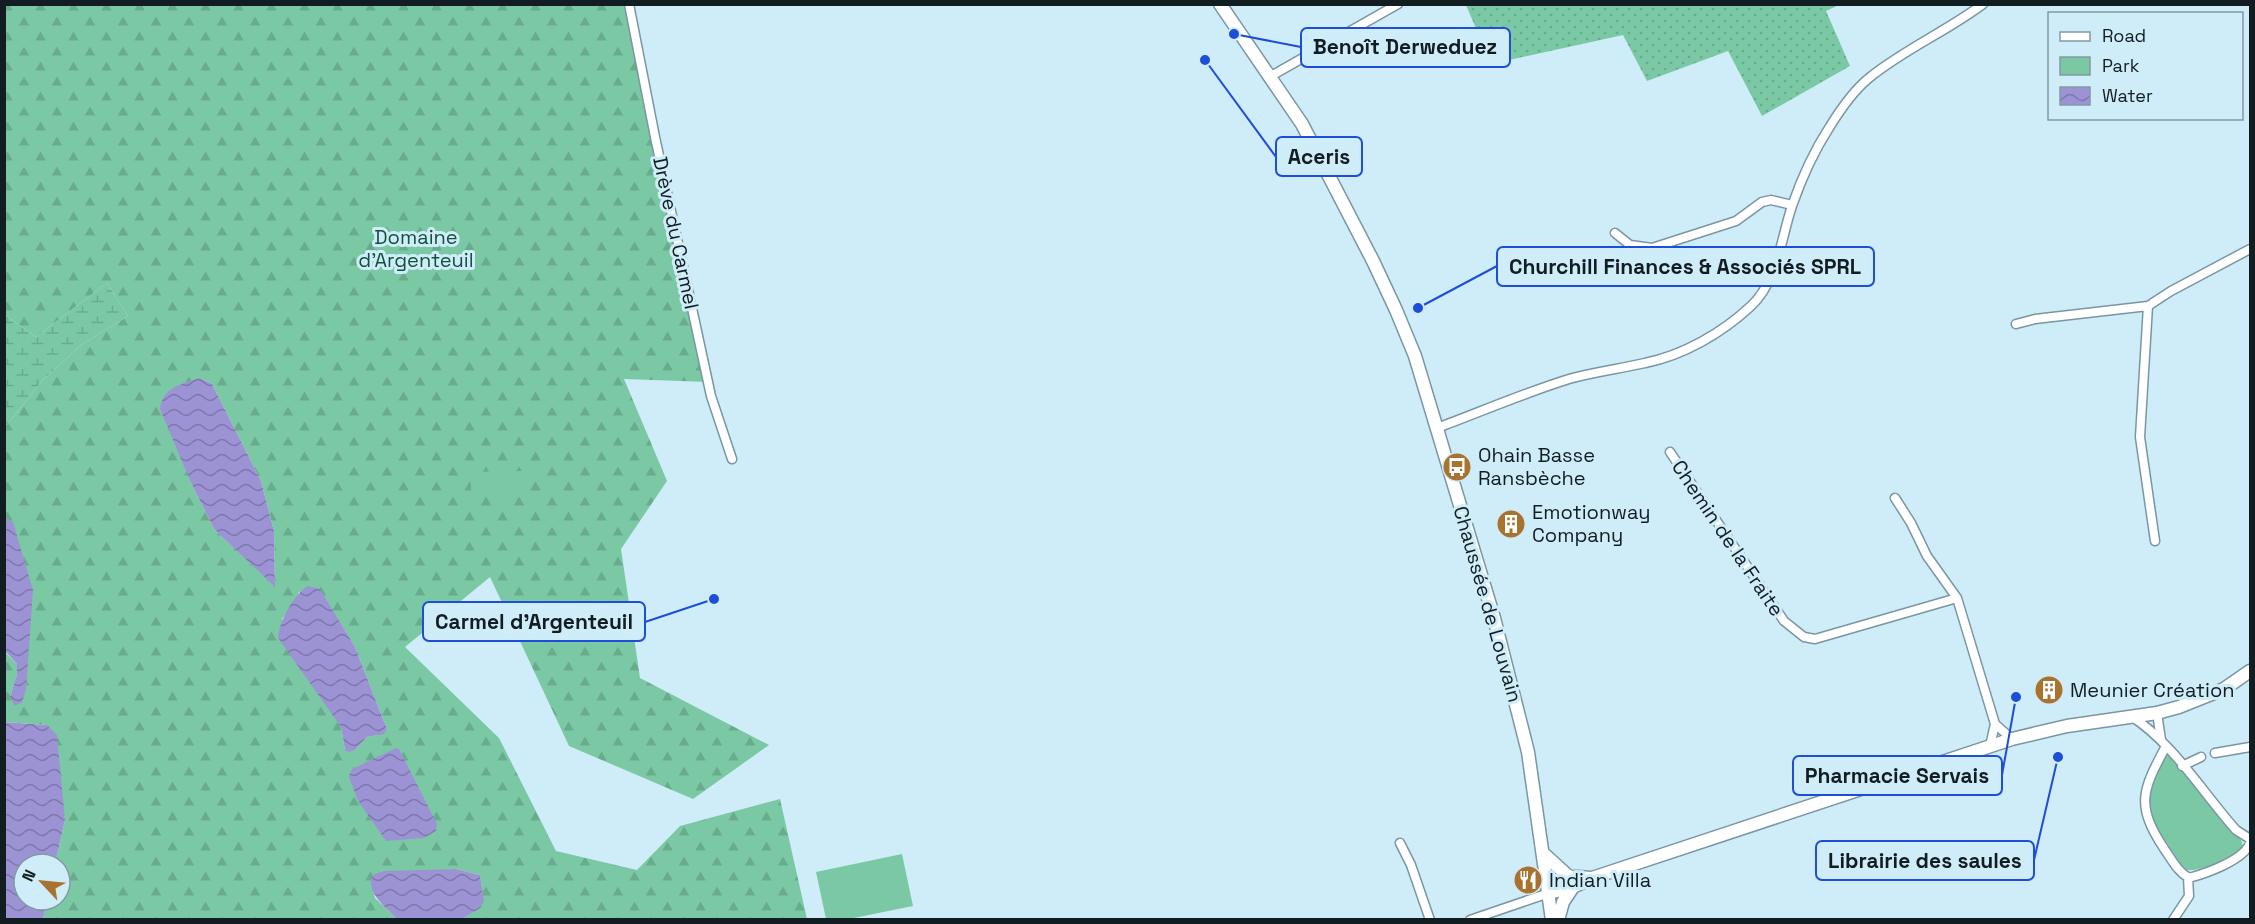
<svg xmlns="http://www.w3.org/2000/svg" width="2255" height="924" font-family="'Space Grotesk',sans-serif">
	<defs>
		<pattern id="grass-dots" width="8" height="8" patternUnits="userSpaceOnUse" patternTransform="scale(1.5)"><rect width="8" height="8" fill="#7bc9a4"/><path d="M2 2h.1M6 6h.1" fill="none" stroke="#69ac8d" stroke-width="1.8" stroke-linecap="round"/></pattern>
		<pattern id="forest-firs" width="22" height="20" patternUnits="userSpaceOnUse" patternTransform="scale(1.5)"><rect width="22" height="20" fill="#7bc9a4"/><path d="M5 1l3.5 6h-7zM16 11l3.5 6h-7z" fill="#69ac8d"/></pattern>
		<pattern id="wetland-marsh" width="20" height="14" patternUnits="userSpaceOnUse" patternTransform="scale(1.5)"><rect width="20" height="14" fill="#7bc9a4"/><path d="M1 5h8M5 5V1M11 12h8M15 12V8" fill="none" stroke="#69ac8d"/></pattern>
		<pattern id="water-waves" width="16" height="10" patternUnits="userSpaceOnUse" patternTransform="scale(1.5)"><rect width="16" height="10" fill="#9c93d5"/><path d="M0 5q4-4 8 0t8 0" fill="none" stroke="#7e77ac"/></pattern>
	</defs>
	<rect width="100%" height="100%" fill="#cfecf9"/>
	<path fill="url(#grass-dots)" d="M1466,5H1839L1826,11L1850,66L1762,116L1728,51L1647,81L1623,35L1491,64Z"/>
	<path fill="url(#forest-firs)" fill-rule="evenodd" d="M5,5H633L709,382L624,379L667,481L621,549L640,678L769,745L693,799L569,746L490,577L405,647L499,738L556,851L637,870L680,826L780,799L807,919H462C487,902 484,905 480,875L456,869L430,871L373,890L375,898L395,917V919H43L47,900H60V864H55L65,820L47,725L5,722L4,651L17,664V674L10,697L22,702L4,511L5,427L42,381L81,345L128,316L107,283L36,337L5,315ZM200,378L212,384L261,481L274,531L275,586L214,529L191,483L188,473ZM320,590L355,647L387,729L378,735L367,737L355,750H345L341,727L282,619L294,603L299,592Z"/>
	<path fill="url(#wetland-marsh)" d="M107,283L128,316L81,345L42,381L5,427V315L36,337Z"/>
	<path fill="#7bc9a4" d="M525,471V496L471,497V472Z
		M2166,754L2170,755L2220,819L2241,840L2243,846C2237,860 2199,872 2185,870L2148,815L2149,789Z
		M902,854L913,906L849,919H826L816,872Z"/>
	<path fill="url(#water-waves)" d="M200,378L212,384L261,481L274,531L275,587L214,529L191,483L160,409C163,387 181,384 200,378Z
		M5,511V518L13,522L33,590L26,690L22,702L15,706L10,697L17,674V664L5,651Z
		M308,586L320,589L355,647L387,729L384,734L367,737L355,750L349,752L345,750L341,727L278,638C279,621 294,594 308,586Z
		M4,722L47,725L57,735L65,820L55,864H24V900H47L43,919H5Z
		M396,748L399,749L437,824L436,831L424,838L386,841L358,801L349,777L352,769Z
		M456,869L480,875L484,901L480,908L462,919H395V917C383,904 367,894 372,875L384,871Z"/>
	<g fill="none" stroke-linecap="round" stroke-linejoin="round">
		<g stroke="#7a96a2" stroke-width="11">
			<path id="street" d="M629,4L655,137L711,396L732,459
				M1271,76L1398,4
				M1615,233L1630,245L1652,248L1736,221L1762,202L1771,200L1792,205
				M2148,306L2140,437L2155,541
				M2016,324L2035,319L2148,306L2171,291L2250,249
				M1437,428C1480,412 1524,393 1569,379C1594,372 1619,369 1645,363C1684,355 1722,333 1751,306C1778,281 1781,238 1792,206C1801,180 1814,151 1829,128C1840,110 1853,91 1869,78C1903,50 1947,31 1983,4
				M1670,452L1784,621L1804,637L1815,639L1957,598
				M1895,498L1911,523L1927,556L1957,598L1995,724L2012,739
				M2157,713L2161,740
				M2131,716C2173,743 2203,793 2236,830L2250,839
				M1990,746L1995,724
				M2166,746C2142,791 2135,805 2165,850C2172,860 2178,872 2189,878C2207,873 2244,860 2250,843
				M2215,753L2250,747
				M2182,766L2201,757
				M1400,843L1411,865L1430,920
				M1470,920L1549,893
				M2173,920L2189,896L2188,877"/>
		</g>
		<g stroke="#7a96a2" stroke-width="15">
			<path id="secondary" d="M1220,4L1302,124L1373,261L1396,310L1415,356L1494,618L1528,752L1552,920
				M1544,854L1568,876
				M1549,893L1573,887L1592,878L2012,739L2067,726L2157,713L2179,707L2224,689L2250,671
				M1549,893C1557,871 1572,877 1591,878
				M1558,920L1563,902L1573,887"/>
		</g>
		<use href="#street" stroke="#fff" stroke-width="8"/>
		<use href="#secondary" stroke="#fff" stroke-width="12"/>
	</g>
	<defs>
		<g id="bus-disc" transform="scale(1.5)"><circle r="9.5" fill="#aa722f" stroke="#cfecf9"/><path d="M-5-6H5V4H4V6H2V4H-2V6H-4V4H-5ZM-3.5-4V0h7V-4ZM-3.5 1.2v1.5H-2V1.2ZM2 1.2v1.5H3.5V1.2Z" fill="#fff"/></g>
		<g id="building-disc" transform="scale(1.5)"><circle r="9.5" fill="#aa722f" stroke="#cfecf9"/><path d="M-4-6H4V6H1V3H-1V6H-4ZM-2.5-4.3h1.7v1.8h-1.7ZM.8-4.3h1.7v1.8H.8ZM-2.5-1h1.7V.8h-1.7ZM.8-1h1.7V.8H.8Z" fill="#fff"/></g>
		<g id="restaurant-disc" transform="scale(1.5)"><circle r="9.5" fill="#aa722f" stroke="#cfecf9"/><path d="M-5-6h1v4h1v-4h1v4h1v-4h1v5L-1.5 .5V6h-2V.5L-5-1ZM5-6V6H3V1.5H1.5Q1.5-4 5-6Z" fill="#fff"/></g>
	</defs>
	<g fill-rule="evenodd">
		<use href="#bus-disc" x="1457" y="467"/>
		<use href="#building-disc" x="1511" y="524"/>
		<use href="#building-disc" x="2049" y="690"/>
		<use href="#restaurant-disc" x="1528" y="880"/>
	</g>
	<g text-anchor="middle" stroke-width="6" stroke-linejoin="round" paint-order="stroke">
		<g font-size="20" fill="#121d22" stroke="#cfecf9">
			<text transform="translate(676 233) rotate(78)" y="7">Drève du Carmel</text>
			<text transform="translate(1728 538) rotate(56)" y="7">Chemin de la Fraite</text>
			<text transform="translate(1488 604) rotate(74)" y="7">Chaussée de Louvain</text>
		</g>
		<g font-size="20" fill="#13523a" stroke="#cfecf9">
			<text x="416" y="244">Domaine<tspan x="416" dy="23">d'Argenteuil</tspan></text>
		</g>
		<g font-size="20" fill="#121d22" stroke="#cfecf9" text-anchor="start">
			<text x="1478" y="462">Ohain Basse<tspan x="1478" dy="23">Ransbèche</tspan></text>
			<text x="1532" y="519">Emotionway<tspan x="1532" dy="23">Company</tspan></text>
			<text x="2070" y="697">Meunier Création</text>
			<text x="1549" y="887">Indian Villa</text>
		</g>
	</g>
	<path fill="none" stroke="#1d4ed8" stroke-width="2" d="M1234 34L1301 47M1205 60L1276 157M1418 308L1497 266M714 599L645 622M2016 697L2002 775M2058 757L2034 860"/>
	<g fill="#1d4ed8" stroke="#cfecf9" stroke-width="2">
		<circle cx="1234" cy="34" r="6"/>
		<circle cx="1205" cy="60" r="6"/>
		<circle cx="1418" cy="308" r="6"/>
		<circle cx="714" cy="599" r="6"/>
		<circle cx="2016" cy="697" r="6"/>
		<circle cx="2058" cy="757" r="6"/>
	</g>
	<g fill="#cfecf9" stroke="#1d4ed8" stroke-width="2">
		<rect x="1301" y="28" width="209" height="39" rx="6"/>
		<rect x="1276" y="137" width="86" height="39" rx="6"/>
		<rect x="1497" y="247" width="377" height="39" rx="6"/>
		<rect x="423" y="602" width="222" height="39" rx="6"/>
		<rect x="1793" y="756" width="209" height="39" rx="6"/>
		<rect x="1816" y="841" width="218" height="39" rx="6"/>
	</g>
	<g font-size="21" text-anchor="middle" font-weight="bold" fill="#121d22">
		<text x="1405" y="54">Benoît Derweduez</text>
		<text x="1319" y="164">Aceris</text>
		<text x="1685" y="274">Churchill Finances &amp; Associés SPRL</text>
		<text x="534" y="629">Carmel d'Argenteuil</text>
		<text x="1897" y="783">Pharmacie Servais</text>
		<text x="1925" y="868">Librairie des saules</text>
	</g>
	<rect width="2255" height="924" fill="none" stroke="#121d22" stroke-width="12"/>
	<rect x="2048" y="12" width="195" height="108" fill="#cfecf9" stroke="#8399a3" stroke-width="1.5"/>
	<rect x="2060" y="32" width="30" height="9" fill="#ffffff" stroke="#8399a3" stroke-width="1.5"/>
	<text x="2102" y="42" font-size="18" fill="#121d22">Road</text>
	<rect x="2060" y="57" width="30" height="18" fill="#7bc9a4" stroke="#8399a3" stroke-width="1.5"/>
	<text x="2102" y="72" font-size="18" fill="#121d22">Park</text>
	<rect x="2060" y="87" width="30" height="18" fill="url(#water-waves)" stroke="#8399a3" stroke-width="1.5"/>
	<text x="2102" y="102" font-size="18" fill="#121d22">Water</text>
	<g transform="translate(42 882) rotate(296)"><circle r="28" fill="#cfecf9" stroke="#8399a3" stroke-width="1.5"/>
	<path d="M0-4.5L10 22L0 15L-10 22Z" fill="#aa722f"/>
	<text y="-9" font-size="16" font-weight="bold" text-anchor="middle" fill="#121d22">N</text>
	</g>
</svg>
